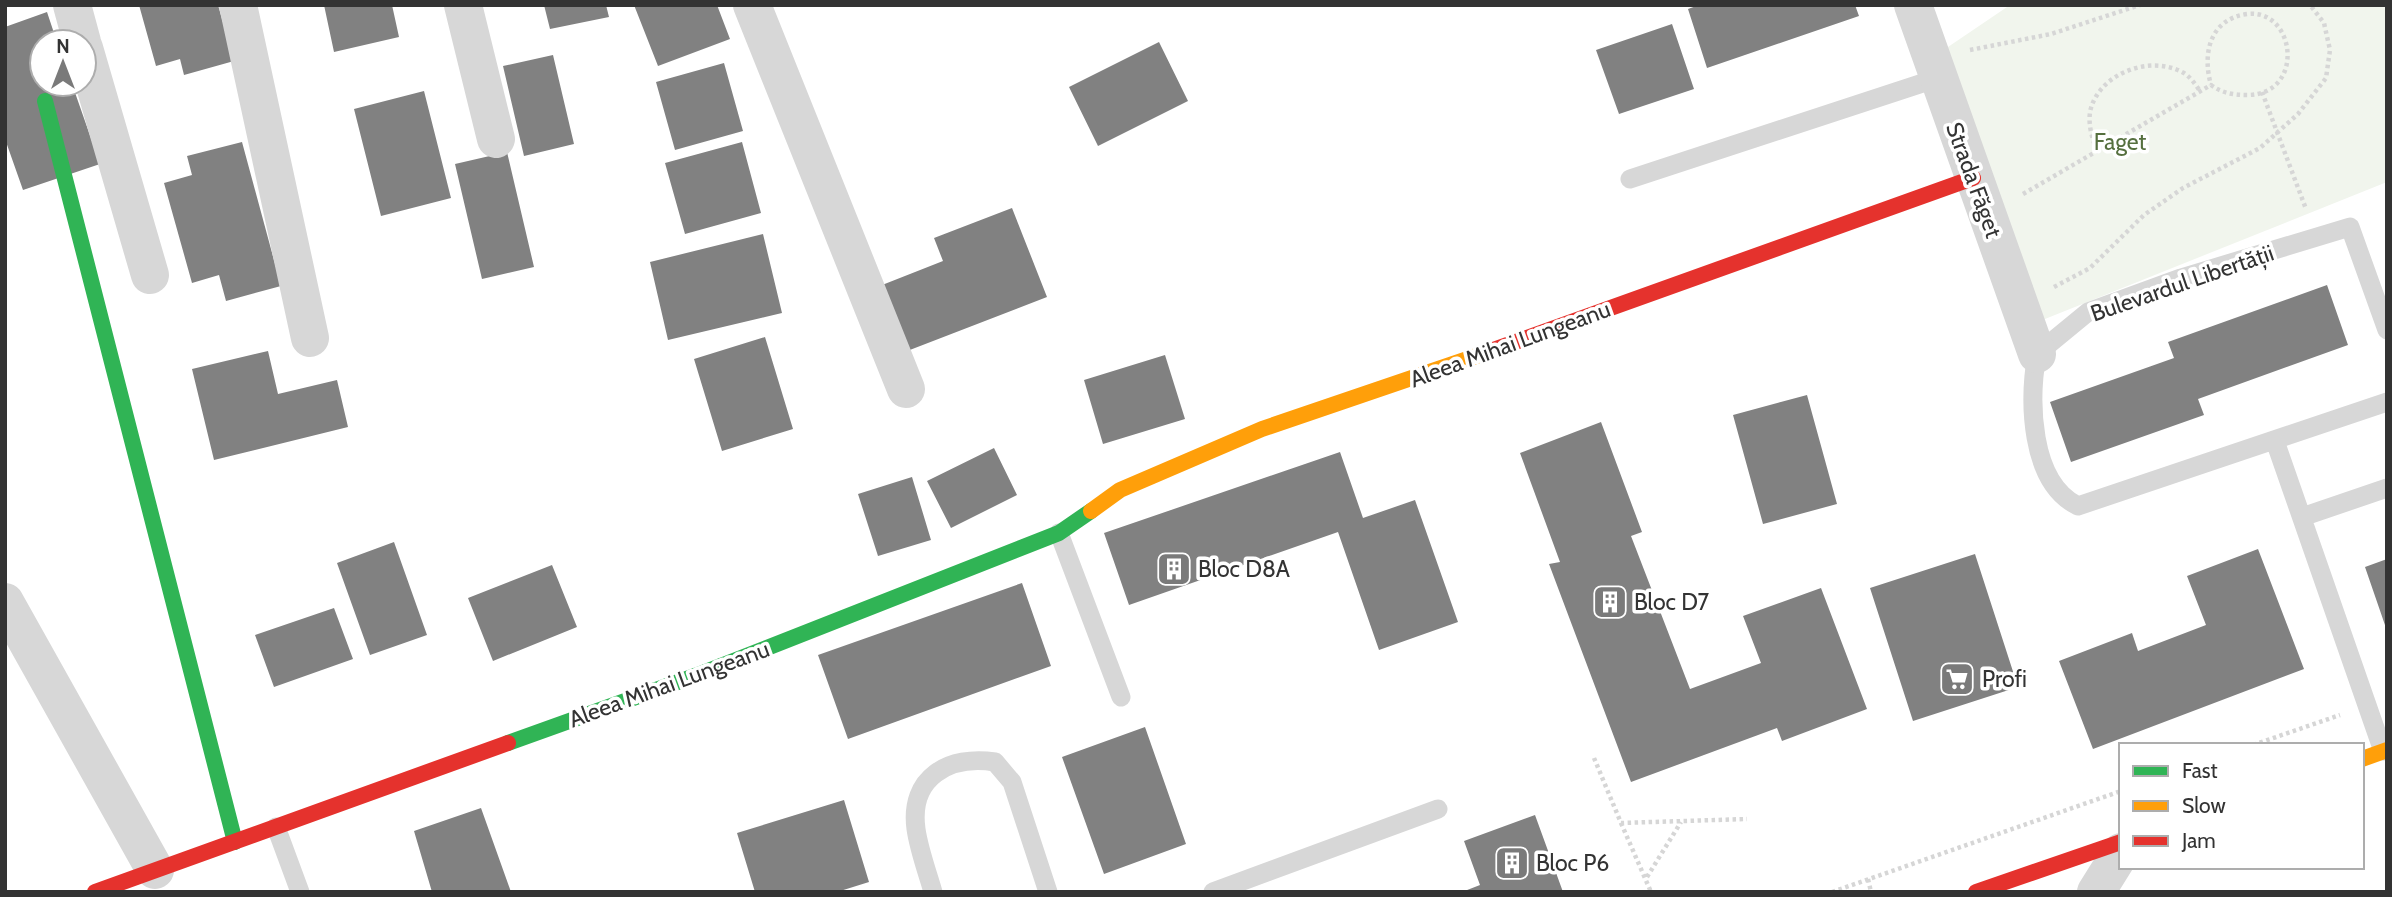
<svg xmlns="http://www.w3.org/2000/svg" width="2392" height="897" font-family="Cabin,sans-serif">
	<rect width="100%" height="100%" fill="#fff"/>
	<path fill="#f1f5ed" d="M2010,5H2387V182L2035,323L1945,49Z"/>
	<path fill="#818181" d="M139,5H218L234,61L184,75L180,59L156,66Z
		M324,5H392L399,37L334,52Z
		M544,5H606L609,17L550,29Z
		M634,5H717L730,39L658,66Z
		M1699,5H1855L1859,16L1707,68L1688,9Z
		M47,12L57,42H42V84H72L100,164L23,190L5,139V27Z
		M1672,24L1694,89L1619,114L1596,50Z
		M1159,42L1188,101L1098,146L1069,87Z
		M553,55L574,144L524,156L503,66Z
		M724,63L743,131L675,150L656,82Z
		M424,91L451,198L381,216L354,109Z
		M242,142L281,286L226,301L219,275L192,283L164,183L192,175L187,156Z
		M742,142L761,213L685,234L665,163Z
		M507,152L534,267L482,279L455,164Z
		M1012,208L1047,297L902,353L877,287L943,261L934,238Z
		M763,234L782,313L668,340L650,262Z
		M2327,285L2348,345L2198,399L2204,415L2071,462L2050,402L2174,358L2168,342Z
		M765,337L793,429L722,451L694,359Z
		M268,351L278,394L337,380L348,427L214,460L192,369Z
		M1165,355L1185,419L1103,444L1084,380Z
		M1807,395L1837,504L1763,524L1733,415Z
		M1601,422L1642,532L1631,536L1690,689L1761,663L1743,616L1821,588L1867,709L1782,741L1777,728L1631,782L1549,564L1560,562L1520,453Z
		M994,448L1017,495L951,528L927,481Z
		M1340,452L1363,518L1415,500L1458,622L1379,650L1338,532L1129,605L1104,533Z
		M912,477L931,540L878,556L858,494Z
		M394,542L427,635L370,655L337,563Z
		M2258,549L2304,669L2093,749L2059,661L2132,633L2138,651L2206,625L2187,576Z
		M1975,554L2018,687L1913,721L1870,588Z
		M2387,559V628H2386L2365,567Z
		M552,565L577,627L493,661L468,598Z
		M1022,583L1051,666L848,739L818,655Z
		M334,608L353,659L274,687L255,635Z
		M1145,727L1186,844L1104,874L1062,757Z
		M844,800L869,882L837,892H755L737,833Z
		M481,808L511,892H432L414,831Z
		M1535,815L1563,892H1462L1480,885L1464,841Z"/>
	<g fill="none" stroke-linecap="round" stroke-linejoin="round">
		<path stroke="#d6d6d6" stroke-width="4.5" stroke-dasharray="3.5 3.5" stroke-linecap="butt" d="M1970,50L2051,34L2140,5
			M2262,92L2306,209
			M2097,151C2092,138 2087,122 2091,108C2101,73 2150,55 2182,72C2190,76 2195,84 2200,91
			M2023,194L2211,85C2222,93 2233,95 2247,95C2306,95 2296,8 2247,14C2210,19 2202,53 2211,85
			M2054,287L2090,268L2144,215L2183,188L2260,148L2298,114L2326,78L2330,50L2324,23L2310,5
			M2253,745L2340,715
			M1594,758L1621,823L1747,819
			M1621,823L1651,892
			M1647,877L1681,822
			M1868,879L1871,892
			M1832,892L2121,791"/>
		<path stroke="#d7d7d7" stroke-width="19" d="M1630,179L1938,78
			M2387,330L2350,227L2181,278L2088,312L2037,354C2029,399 2029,482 2078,506L2387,402
			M2275,441L2383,751
			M2302,517L2387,488
			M1059,533L1121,697
			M276,827L300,892
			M933,892C927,871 919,850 916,829C909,777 949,755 995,762L1012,782L1048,892
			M1213,892L1438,809"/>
		<path stroke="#d7d7d7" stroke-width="38" d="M72,5L82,42
			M238,5L310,338
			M463,5L496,139
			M752,5L906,389
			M1913,5L2037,354
			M84,48L150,275
			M5,602L155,870
			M2096,892L2121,852"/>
		<path stroke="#30b455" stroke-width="16" d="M45,101L235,842
			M508,743L703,673L1059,533L1091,511"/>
		<path stroke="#ff9f0a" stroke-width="16" d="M1091,511L1120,490L1262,429L1482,354
			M2362,759L2387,750"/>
		<path stroke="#e5322d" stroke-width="16" d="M1482,354L1973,178
			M95,892L508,743
			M1976,892L2121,842"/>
	</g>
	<defs>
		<g id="building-square" transform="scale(1.75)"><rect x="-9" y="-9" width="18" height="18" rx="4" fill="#7a7a7a" stroke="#fff"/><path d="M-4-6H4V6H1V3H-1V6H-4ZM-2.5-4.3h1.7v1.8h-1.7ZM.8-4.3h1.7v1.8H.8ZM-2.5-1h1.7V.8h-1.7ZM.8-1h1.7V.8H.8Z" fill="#fff"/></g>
		<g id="supermarket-square" transform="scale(1.75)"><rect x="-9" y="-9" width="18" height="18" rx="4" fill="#7a7a7a" stroke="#fff"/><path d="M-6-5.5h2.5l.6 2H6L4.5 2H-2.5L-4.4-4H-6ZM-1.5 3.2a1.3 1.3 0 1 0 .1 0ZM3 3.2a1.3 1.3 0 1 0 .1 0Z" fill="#fff"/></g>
	</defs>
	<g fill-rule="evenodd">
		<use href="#building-square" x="1174" y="569"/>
		<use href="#building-square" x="1610" y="602"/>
		<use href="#supermarket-square" x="1957" y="679"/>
		<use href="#building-square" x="1512" y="863"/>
	</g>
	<g text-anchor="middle" stroke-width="7" stroke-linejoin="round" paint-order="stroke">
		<g font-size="23" fill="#56703f" stroke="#fff">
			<text x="2120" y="150">Faget</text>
		</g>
		<g font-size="23" fill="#333" stroke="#fff">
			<text transform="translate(1974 180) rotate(70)" y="8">Strada Făget</text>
			<text transform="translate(2182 283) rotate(-19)" y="8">Bulevardul Libertății</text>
			<text transform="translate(1510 344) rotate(-20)" y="8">Aleea Mihai Lungeanu</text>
			<text transform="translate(669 684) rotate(-20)" y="8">Aleea Mihai Lungeanu</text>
		</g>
		<g font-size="23" fill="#333" stroke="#fff" text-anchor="start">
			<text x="1198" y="577">Bloc D8A</text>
			<text x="1634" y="610">Bloc D7</text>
			<text x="1982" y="687">Profi</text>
			<text x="1536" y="871">Bloc P6</text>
		</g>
	</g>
	<rect width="2392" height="897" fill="none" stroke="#333333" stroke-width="14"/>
	<rect x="2119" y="743" width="245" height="126" fill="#ffffff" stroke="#adadad" stroke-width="2"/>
	<rect x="2133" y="766" width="35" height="10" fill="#30b455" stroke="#adadad" stroke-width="2"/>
	<text x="2182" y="778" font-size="21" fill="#333333">Fast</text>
	<rect x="2133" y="801" width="35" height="10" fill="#ff9f0a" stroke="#adadad" stroke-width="2"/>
	<text x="2182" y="813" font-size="21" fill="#333333">Slow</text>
	<rect x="2133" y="836" width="35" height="10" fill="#e5322d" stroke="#adadad" stroke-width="2"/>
	<text x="2182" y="848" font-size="21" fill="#333333">Jam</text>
	<g transform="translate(63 63)"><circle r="33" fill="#ffffff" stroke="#adadad" stroke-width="2"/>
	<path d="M0-5L12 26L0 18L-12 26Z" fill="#7a7a7a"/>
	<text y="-10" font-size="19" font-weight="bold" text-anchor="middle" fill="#333333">N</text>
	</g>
</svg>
